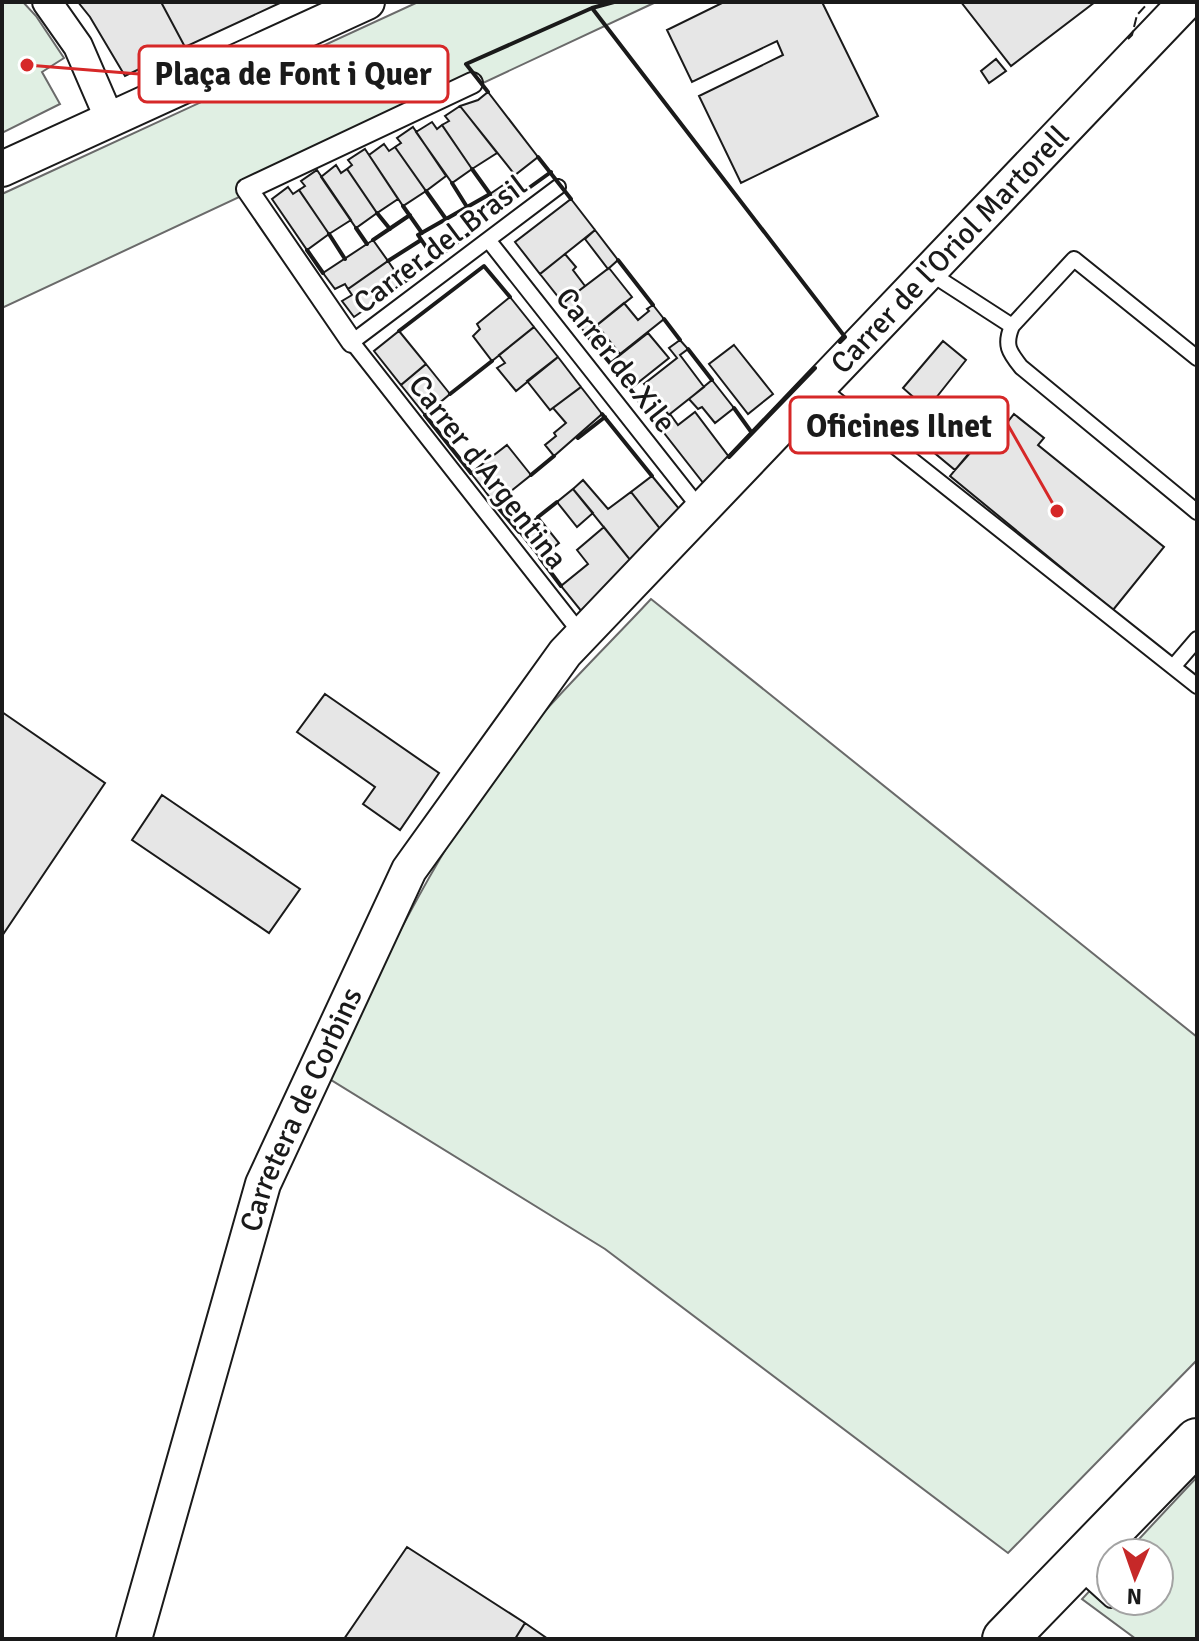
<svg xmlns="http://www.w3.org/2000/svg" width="1199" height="1641" font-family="Signika,sans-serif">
	<rect width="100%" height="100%" fill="#fff"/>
	<path fill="#e0efe3" stroke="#6a6a6a" stroke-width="2" d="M2,2H23L36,16L64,58L42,72L60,104L2,133Z
		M418,2H656L2,308V194Z
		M651,599L1197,1037V1360L1008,1553L605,1249L328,1078C378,973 428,867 496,772C540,710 599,655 651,599Z
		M1197,1477V1639H1136L1082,1599L1111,1568V1601H1159V1553H1126Z"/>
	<path fill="#e6e6e6" stroke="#1a1a1a" stroke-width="2" d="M78,2H161L185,47L125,76L90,17Z
		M161,2H282L185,47Z
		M724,2H822L878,116L741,183L699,96L783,55L777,41L692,82L667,30Z
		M961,2H1095L1011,66Z
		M996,59L1006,71L989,83L981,71Z
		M488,92L538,157L515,175L460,106L478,100Z
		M460,106L497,153L472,169L442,125L449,121L445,116Z
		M432,122L437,129L442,125L472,169L452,183L416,132Z
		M413,127L446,176L426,191L395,147L401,143L397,138Z
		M384,144L389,151L395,147L426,191L403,206L369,155Z
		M365,149L398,199L377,213L347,169L352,165L348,160Z
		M336,165L341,173L347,169L377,213L356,228L321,177Z
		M317,170L351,220L329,234L299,190L305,186L301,181Z
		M515,177L526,190L501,210L490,194Z
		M288,187L293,194L299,190L329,234L307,250L272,199Z
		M571,199L595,230L540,274L515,242Z
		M595,230L618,260L608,269L585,239Z
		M373,240L388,261L348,289L345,284L335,289L323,273Z
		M565,254L576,267L573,270L585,286L563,303L540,274Z
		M388,261L403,283L354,317L342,301L352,295L348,289Z
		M609,268L632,297L586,334L563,303Z
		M510,297L534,327L492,361L473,336L480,329L477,324Z
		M624,303L638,320L649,311L647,309L653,305L664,319L620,354L597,325Z
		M534,327L558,357L516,391L497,368L505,363L499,355Z
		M399,331L426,364L401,385L374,351Z
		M648,333L669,358L630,389L610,363Z
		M680,340L688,349L680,355L704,387L670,414L678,425L695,412L729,457L704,484L657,424L669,415L644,384L677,358L669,348Z
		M943,341L966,360L924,413L970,453L955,470L902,426L920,403L903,388Z
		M734,345L773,394L748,414L709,364Z
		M558,357L581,387L550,410L527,381Z
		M426,364L450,394L425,415L401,385Z
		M712,380L734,408L715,423L702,407L698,409L689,399Z
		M581,387L602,414L554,456L545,445L556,436L554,433L566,423L553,408Z
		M1014,414L1044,438L1038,445L1164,547L1113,610L950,476L994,423L1002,429Z
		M507,445L531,475L495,504L471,473Z
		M652,476L680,510L661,530L631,492Z
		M583,480L608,509L631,492L661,530L631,561L573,489Z
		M573,489L593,513L577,527L557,502Z
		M538,517L559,543L540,558L519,532Z
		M604,527L631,561L582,612L561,586L588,564L577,550Z
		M325,694L439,773L400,830L363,804L375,787L297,732Z
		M2,712L105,783L2,936Z
		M162,795L300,889L269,933L132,840Z
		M407,1547L525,1623L515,1639H344Z
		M525,1623L548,1639H515Z"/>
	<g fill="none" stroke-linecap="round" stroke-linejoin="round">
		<g stroke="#1a1a1a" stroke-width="18">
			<path id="service" d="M558,187L352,342L582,635
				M489,241L702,511
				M930,273L1012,326C1004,345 1009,352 1021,367L1197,512
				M1012,326L1074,259L1197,358
				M820,387L1197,686
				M1173,667L1197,639
				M1079,1571L1111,1600"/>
		</g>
		<g stroke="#1a1a1a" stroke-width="24">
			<path id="pedestrian" d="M352,342L247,189L472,83"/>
		</g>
		<g stroke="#1a1a1a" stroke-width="32">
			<path id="minor" d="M47,2L78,46L110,120"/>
		</g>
		<g stroke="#1a1a1a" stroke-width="38">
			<g id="tertiary">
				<path d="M2,169L367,2"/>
				<path id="s1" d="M134,1639L263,1184L409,870L565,653L1186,2"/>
			</g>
		</g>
		<g stroke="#1a1a1a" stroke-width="48">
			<path id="primary" d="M1005,1639L1197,1441"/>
		</g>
		<use href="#service" stroke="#fff" stroke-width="14"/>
		<use href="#pedestrian" stroke="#fff" stroke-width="20"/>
		<use href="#minor" stroke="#fff" stroke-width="28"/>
		<use href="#tertiary" stroke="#fff" stroke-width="34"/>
		<use href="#primary" stroke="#fff" stroke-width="44"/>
		<path stroke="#1a1a1a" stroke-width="2" stroke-dasharray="10 4" stroke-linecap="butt" d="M1128,39L1132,35L1137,15L1149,2"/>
		<path stroke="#1a1a1a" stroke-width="4" d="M592,8L614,2
			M488,92L466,64L592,8L845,337L840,342
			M538,157L571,199
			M452,183L467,207
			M526,190L551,172
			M426,191L446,219
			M403,206L422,233
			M377,213L390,229
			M356,228L367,244
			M329,234L345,259
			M373,240L410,215
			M307,250L323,273
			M435,260L418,235L490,194L472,169
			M618,260L653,305
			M388,261L421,240
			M403,283L470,233
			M664,319L680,340
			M399,331L484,266L510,297
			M586,334L610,363
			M688,349L712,380
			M630,389L657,424
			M450,394L492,361
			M734,408L752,433
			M602,414L652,476
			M425,415L471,473
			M578,438L605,417
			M729,457L815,368
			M531,475L554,456
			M495,504L519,532
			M538,517L557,502
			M540,558L561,586"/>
	</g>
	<g text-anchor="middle" stroke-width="6" stroke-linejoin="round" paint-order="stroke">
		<g font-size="30" fill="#1a1a1a" stroke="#fff">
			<text transform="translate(440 244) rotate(-37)" y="10">Carrer del Brasil</text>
			<text dy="10" stroke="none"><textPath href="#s1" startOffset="1644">Carrer de l'Oriol Martorell</textPath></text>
			<text transform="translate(616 360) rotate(52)" y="10">Carrer de Xile</text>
			<text transform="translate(488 472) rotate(52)" y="10">Carrer d'Argentina</text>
			<text dy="10" stroke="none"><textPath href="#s1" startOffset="556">Carretera de Corbins</textPath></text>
		</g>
	</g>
	<path fill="none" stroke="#d62828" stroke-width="3" d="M27 65L139 74M1057 511L1008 425"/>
	<g fill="#d62828" stroke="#fff" stroke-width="3">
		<circle cx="27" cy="65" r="8"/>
		<circle cx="1057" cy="511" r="8"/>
	</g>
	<g fill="#fff" stroke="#d62828" stroke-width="3">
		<rect x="139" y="46" width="309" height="56" rx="8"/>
		<rect x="790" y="397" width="218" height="56" rx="8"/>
	</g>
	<g font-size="32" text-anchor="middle" font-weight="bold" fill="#1a1a1a">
		<text x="293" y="85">Plaça de Font i Quer</text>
		<text x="899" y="437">Oficines Ilnet</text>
	</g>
	<rect width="1199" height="1641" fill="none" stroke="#1a1a1a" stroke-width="8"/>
	<g transform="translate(1135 1577) rotate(182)"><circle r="38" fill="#ffffff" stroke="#a3a3a3" stroke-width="2"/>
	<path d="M0-6L14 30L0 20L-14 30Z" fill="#c62828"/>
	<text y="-12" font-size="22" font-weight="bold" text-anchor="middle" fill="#1a1a1a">N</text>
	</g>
</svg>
